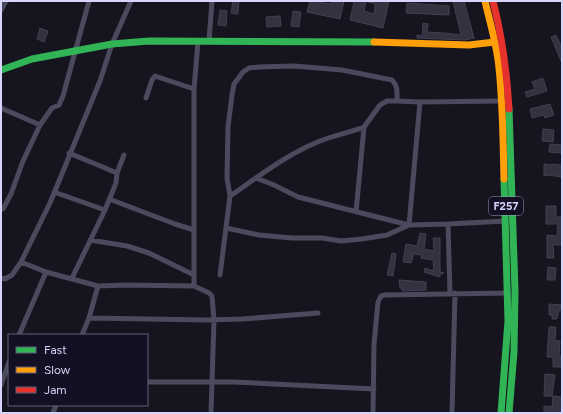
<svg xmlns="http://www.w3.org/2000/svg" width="563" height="414" font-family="Figtree,sans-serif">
	<rect width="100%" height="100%" fill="#16141e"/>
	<path fill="#343240" stroke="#424051" d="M233,1H239L238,14L231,13Z
		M310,1H323V3L331,4L332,1H344L340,19L307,12Z
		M354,1H366L364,11L374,14L375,4L368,2V1H389L383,28L350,20Z
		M453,1H464L474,38L465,40L417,38V35L422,36L423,23L428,24L427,32L444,33L461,35Z
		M407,3L449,6V15L406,13Z
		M220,10L227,11L226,26L218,25Z
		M293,11L301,12L299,27L291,26Z
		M280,16L281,26L267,27L266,17Z
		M40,28L48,31L44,42L37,39Z
		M556,35L562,48V63L551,37Z
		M543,78L547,91L527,97L525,92L535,89L532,82Z
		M550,104L554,115L545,118L544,115L532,118L530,109Z
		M543,129L554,130L553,142L542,141Z
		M550,144L562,145V153L549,152Z
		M544,164L551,165L552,164L562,165L561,177L549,175L544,176Z
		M546,206H556V217H562V245H553L554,258H547V235L557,236L558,224H546Z
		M420,233L426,234L424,249L434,251L433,238H440V272L444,273L440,274V277L424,272L425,268L434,271L433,260L421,258L422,255L414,254L411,263L403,262L406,244L417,246Z
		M392,253L396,254L393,276L387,275Z
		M548,267L556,268L555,280H547Z
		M399,280L426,282V290L402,291V288H400Z
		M549,304L562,305V310H559L557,319H552V315H549Z
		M549,327H556L555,340L560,341L559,356H562V367H553V357H547Z
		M545,374L555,375L552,396H544Z
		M553,396L562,397V413H544V406L552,407Z"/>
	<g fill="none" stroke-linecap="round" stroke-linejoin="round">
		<path stroke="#4b4a5d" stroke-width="5" d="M1,10L6,1
			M209,41L212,1
			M146,98L152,80L155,76L194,89
			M1,108L40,125
			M69,153L117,173
			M256,178L274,185L298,197L409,225L448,224L506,221
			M54,192L105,210
			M230,196C258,177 287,154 320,141C334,135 349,133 364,127
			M109,199L175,224L194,230
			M3,209L11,194L23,161L40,125L52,108L59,105L63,96L89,1
			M356,212L364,127L380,105L387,101H397L420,102L501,101
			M448,224L450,293
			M409,225L420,102
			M226,228L259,235L292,238H322L341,241L362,239L387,235L409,225
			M90,240L127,246L149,253L194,275
			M21,262L46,272L98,286L125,285L194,286L209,293L212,296L214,320L211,413
			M220,275L230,196L227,178L228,127L232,95L234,84L243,72L249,68L259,67L294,66L342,70L392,80C398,86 397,92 397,101
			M1,278L5,279L12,275L21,262L50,203L100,81L112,44L131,1
			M72,278L105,210L116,183L117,173L124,155
			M194,286V89L198,42
			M89,318L206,320L243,319L318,313
			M19,335L46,272
			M82,335L89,318L98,286
			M147,382H234L374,389
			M1,385L9,362
			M53,413L56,405
			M373,413L374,344L378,302L381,296L385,295L508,293
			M452,413L455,293"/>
		<path stroke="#30b455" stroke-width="7" d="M1,70L32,59L112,44L149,41L374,42
			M501,413L508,321L504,179
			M509,413L514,352L515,291L509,109"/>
		<path stroke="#ff9f0a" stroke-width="7" d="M485,1C490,23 497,45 499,68C503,105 503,142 504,179
			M374,42L469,45L495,42"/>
		<path stroke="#e5322d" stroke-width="7" d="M493,1C502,36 507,73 509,109"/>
	</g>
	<g text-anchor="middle" stroke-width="3" stroke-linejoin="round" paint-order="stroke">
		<rect fill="#121022" stroke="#9c9aba" stroke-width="1" x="489" y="197" width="34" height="18" rx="3"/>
		<g font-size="11" font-weight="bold" fill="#d7d5fb">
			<text x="506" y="210">F257</text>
		</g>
	</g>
	<rect width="563" height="414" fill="none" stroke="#d7d5fb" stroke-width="4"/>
	<rect x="8" y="334" width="140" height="72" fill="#121022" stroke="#615f79"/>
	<rect x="16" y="347" width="20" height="6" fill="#30b455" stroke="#615f79"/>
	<text x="44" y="354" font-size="12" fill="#d7d5fb">Fast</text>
	<rect x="16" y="367" width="20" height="6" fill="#ff9f0a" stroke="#615f79"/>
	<text x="44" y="374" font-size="12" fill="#d7d5fb">Slow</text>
	<rect x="16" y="387" width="20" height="6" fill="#e5322d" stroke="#615f79"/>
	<text x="44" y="394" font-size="12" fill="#d7d5fb">Jam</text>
</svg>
